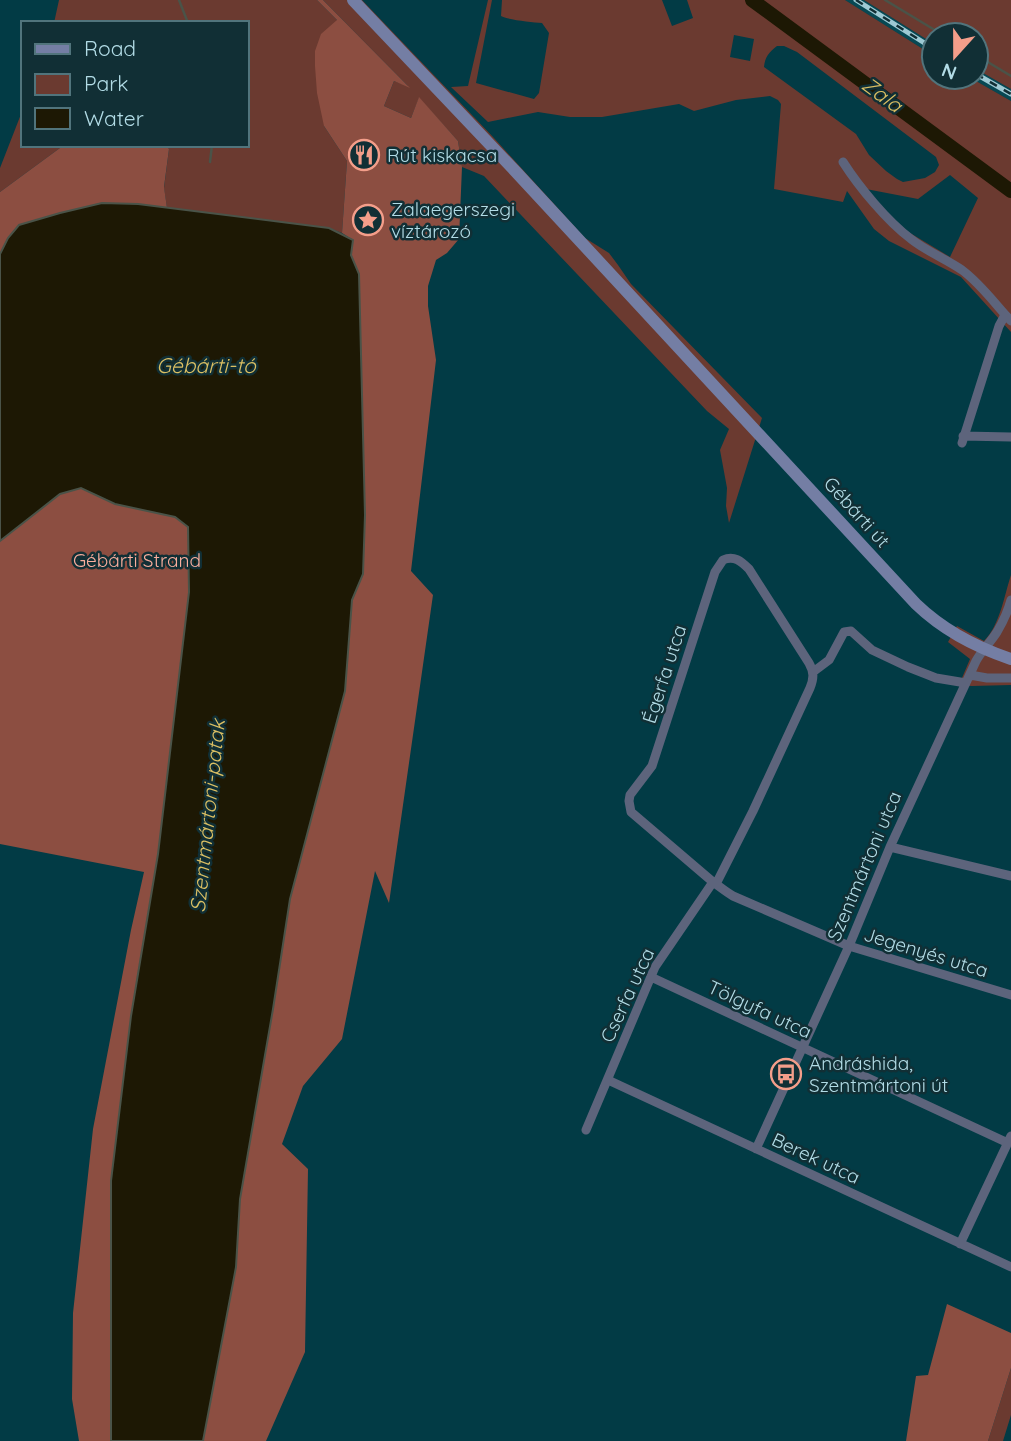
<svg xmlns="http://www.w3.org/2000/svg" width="1011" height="1441" font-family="Quicksand,sans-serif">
	<rect width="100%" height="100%" fill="#023b45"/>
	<path fill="#074853" d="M845,0H864L934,44V56Z
		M976,69L1011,89V101L969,77H976Z"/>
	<path fill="#6b3a30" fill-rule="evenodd" d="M59,0H317L337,20L324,126L347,161L342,233L329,228L167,208L164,188L169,149L166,145H247V23H54Z
		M323,0H362L493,137L585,238L609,253L618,265L631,284L762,418L729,523L726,506L727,488L720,450L729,429L707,411L484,176L462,167L458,141L419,98L411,118L384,106L394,81L408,86Z
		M488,0H492L476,83L534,99L539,93L549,33L542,23C532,22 508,20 501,16L502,0H662L672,26L693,18L687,0H845L934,56V77H969L1011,101V332L961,277L889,241L874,229L847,191L843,202L774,189L781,104L778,100L770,96L736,100L694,111L679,104L602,117H570L538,112L488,122L451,87L468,86ZM734,35L754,39L750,61L730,57ZM777,46H784L797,52L936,157L939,165L935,172L925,178L903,182L897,179L886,171L869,155L856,134L764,67C765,57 769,52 777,46ZM950,175L978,198L950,257L900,227L866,189L918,199Z
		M864,0H1011V89L976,69V35H934V44Z
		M23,109V145H64L0,192V168Z
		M1011,575V685L972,686L959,685L970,659L948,642L957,626L984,641C1000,625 1004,596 1011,575Z
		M1011,1368V1415L1003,1441H988Z"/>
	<path fill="#8c4e41" d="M317,0H323L410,88L394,81L384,106L411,118L419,97L458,141L462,167L459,239L447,253L436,260L428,286V306L436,360L411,571L433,595L389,903L375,871L342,1039L303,1086L282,1144L308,1169L305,1352L266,1441H203L236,1267L240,1199L290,899L345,692L352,600L363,574L365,515L359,274L351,255L353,240L342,233L347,161L324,126L317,93L315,66V51L321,34L337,20Z
		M64,145H166L169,149L164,187L167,208L138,204L102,203L60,213L19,225L8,238L0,254V192Z
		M81,488L115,504L176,517L188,527L189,592L158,854L131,1016L111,1181V1441H79L72,1399L73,1313L93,1129L131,930L144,872L0,844V541L60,494Z
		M947,1304L1011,1333V1368L988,1441H906L916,1376L928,1375Z"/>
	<path fill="#1d1804" stroke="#4a5348" stroke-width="2" d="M102,203L138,204L329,228L353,240L351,255L359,274L365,515L363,574L352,600L345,691L290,899L273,1009L240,1199L236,1267L203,1441H111V1181L131,1016L158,854L189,592L188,527L175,517L115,504L81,488L60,494L0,541V254L8,238L19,225L60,213Z"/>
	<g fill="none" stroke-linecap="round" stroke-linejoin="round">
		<path stroke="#4a5348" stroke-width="2.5" d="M179,0L188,23
			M885,0L943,35
			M976,55L1011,76
			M210,162L212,145"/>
		<path stroke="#1d1804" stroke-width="14" d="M752,0L1011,191"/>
		<path stroke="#5d647c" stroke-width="9" d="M843,162C859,187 887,221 911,239C926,251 946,259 962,270C981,284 995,304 1011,321
			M963,436L1011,437
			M962,443L999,326L1005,315
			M813,672L829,660L844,632L851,631L872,650L908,667L936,678L966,683
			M970,675L987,678H1011
			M890,847L1011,876
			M716,884L753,811L810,688C814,678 814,672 809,663L749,569C741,561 734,555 723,560L715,572L652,766L630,795L629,801L631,812L713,882C720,887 726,892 733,896L849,946L1011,995
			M651,977L1008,1143
			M608,1080L1011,1267
			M586,1130L655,967L713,882
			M756,1149L849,946L890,847L976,661C982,650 990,643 997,632C1003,622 1008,611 1011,600
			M960,1244L1011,1136"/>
		<path stroke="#747ea4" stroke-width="12" d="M353,0L517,173L916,604C943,630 975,647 1011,659"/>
		<g stroke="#9dc9d3" stroke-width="5">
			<path id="rail" d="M856,0L934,49
				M976,74L1011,94"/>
		</g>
		<use href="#rail" stroke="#112f35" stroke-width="2.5" stroke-dasharray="8" stroke-linecap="butt"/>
	</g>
	<defs>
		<g id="restaurant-ring" transform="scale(1.575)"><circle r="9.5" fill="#112f35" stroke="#f49e8a" stroke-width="1.5"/><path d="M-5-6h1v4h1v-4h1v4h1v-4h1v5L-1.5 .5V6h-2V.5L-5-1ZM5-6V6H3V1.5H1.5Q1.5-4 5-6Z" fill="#f49e8a"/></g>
		<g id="sight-ring" transform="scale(1.575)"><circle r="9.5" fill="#112f35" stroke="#f49e8a" stroke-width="1.5"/><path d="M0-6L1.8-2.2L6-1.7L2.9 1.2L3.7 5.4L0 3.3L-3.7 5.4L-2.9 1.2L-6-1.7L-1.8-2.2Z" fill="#f49e8a"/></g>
		<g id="bus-ring" transform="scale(1.575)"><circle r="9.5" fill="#112f35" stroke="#f49e8a" stroke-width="1.5"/><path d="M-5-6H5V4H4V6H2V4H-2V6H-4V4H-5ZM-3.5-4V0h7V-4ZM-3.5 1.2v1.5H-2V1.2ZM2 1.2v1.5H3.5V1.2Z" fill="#f49e8a"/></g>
	</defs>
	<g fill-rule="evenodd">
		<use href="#restaurant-ring" x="364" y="155"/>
		<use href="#sight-ring" x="368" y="220"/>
		<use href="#bus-ring" x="786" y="1074"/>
	</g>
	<g text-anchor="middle" stroke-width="5" stroke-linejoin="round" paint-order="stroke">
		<g font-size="19" fill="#b2dce6" stroke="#112f35" text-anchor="start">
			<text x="387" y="162">Rút kiskacsa</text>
			<text x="391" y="216">Zalaegerszegi<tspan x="391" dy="22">víztározó</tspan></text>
			<text x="809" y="1070">Andráshida,<tspan x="809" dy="22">Szentmártoni út</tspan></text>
		</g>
		<g font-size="19" fill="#b2dce6" stroke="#112f35">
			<text transform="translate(857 512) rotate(48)" y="7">Gébárti út</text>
			<text transform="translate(664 674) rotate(-72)" y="7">Égerfa utca</text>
			<text transform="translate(864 866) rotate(-67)" y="7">Szentmártoni utca</text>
			<text transform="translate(926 952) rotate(17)" y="7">Jegenyés utca</text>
			<text transform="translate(627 995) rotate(-65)" y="7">Cserfa utca</text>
			<text transform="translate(760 1009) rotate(25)" y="7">Tölgyfa utca</text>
			<text transform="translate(816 1158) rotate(25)" y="7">Berek utca</text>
		</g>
		<g font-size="19" fill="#fbaf9e" stroke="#112f35">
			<text x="137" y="567">Gébárti Strand</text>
		</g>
		<g font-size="21" font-style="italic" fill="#dbbf63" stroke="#112f35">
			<text transform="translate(882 95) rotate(36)" y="7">Zala</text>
			<text x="206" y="373">Gébárti-tó</text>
			<text transform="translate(208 816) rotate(-84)" y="7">Szentmártoni-patak</text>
		</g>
	</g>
	<rect x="21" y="21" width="228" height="126" fill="#112f35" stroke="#51747c" stroke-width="2"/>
	<rect x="35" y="44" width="35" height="10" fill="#747ea4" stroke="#51747c" stroke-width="2"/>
	<text x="84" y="56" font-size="21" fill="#b2dce6">Road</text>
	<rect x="35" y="74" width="35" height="21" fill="#6b3a30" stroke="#51747c" stroke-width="2"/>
	<text x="84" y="91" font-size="21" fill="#b2dce6">Park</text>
	<rect x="35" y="108" width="35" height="21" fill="#1d1804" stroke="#51747c" stroke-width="2"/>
	<text x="84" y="126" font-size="21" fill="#b2dce6">Water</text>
	<g transform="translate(955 56) rotate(201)"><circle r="33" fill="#112f35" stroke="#51747c" stroke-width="2"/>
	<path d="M0-5L12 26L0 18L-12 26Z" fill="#f49e8a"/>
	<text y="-10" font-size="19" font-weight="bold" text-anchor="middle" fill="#b2dce6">N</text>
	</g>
</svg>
